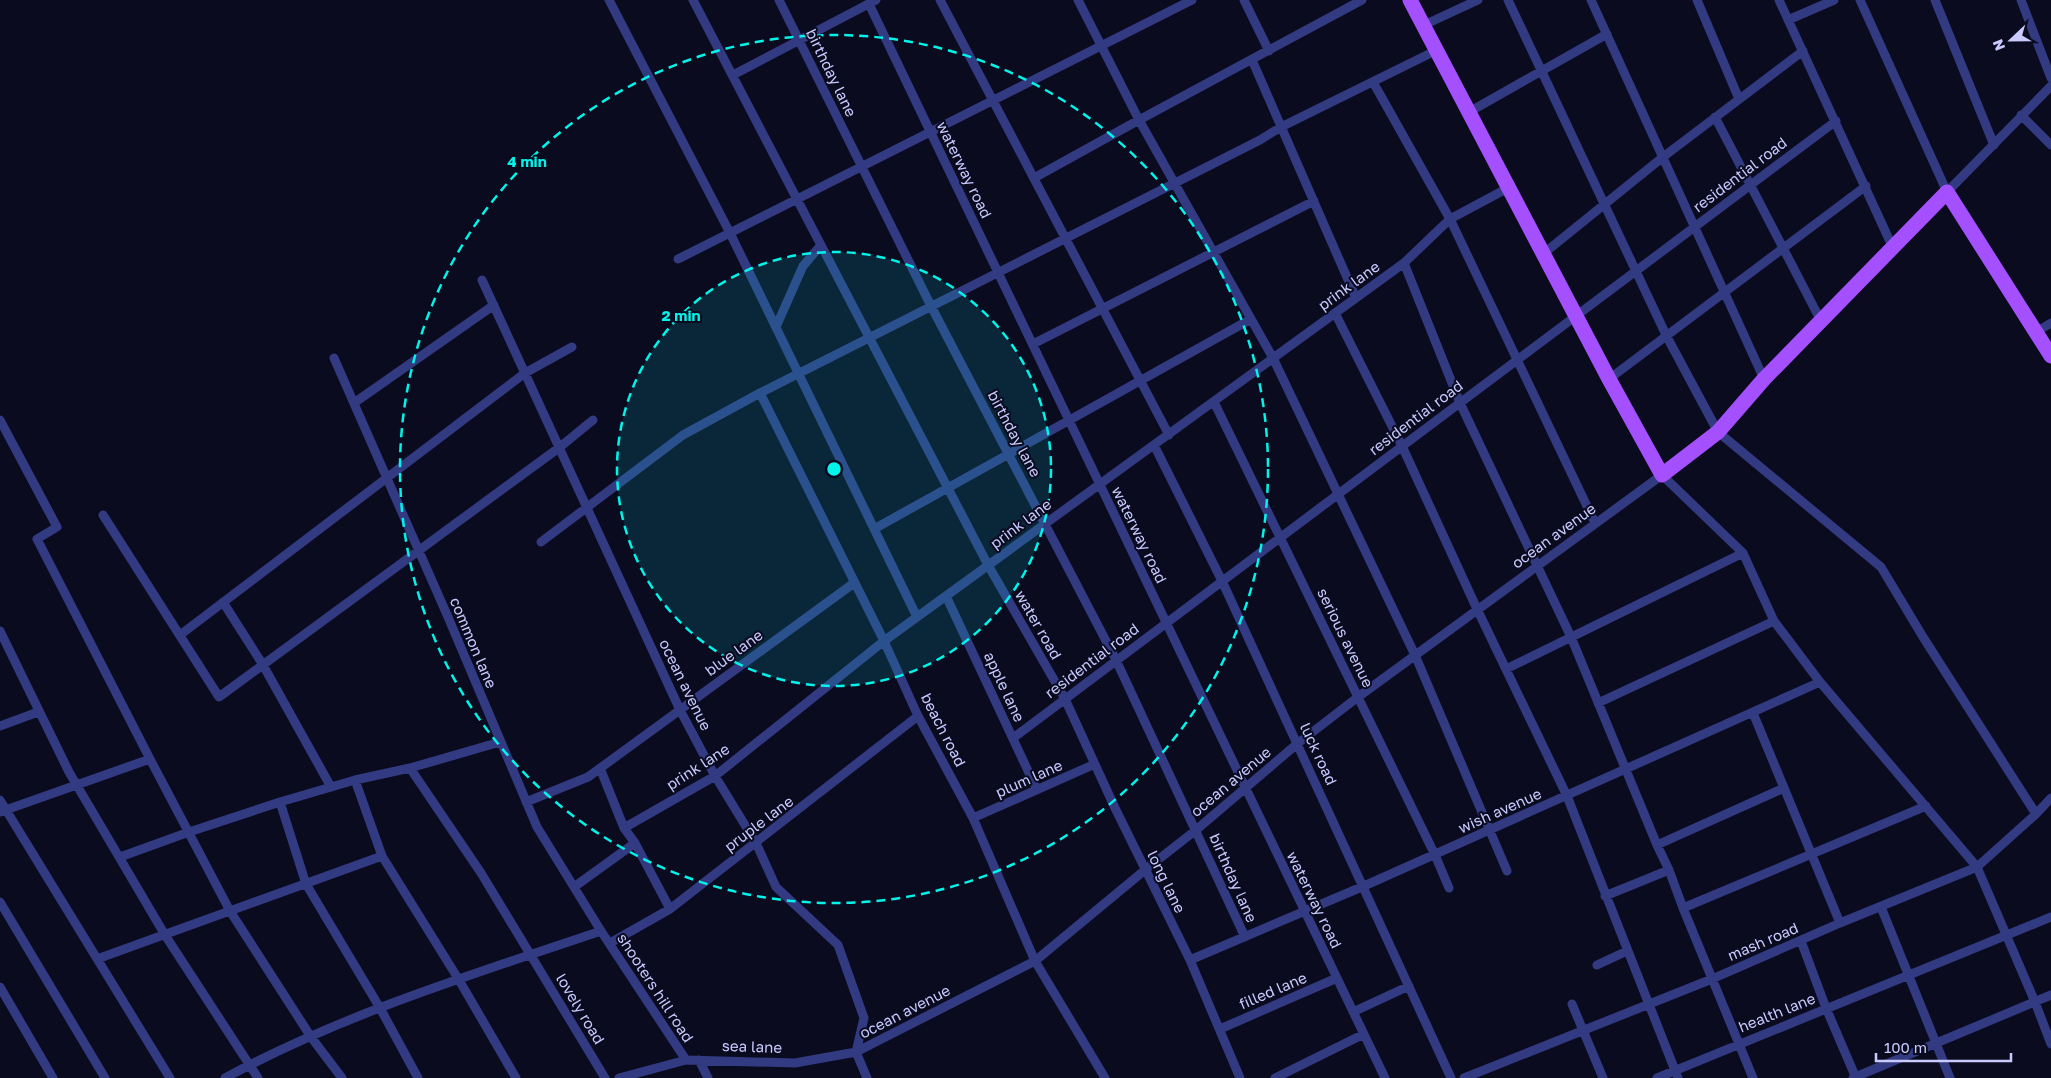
<svg xmlns="http://www.w3.org/2000/svg" width="2051" height="1078" font-family="'Golos Text',sans-serif">
	<rect width="100%" height="100%" fill="#0b0b20"/>
	<g fill="none" stroke-linecap="round" stroke-linejoin="round">
		<path stroke="#323a82" stroke-width="9" d="M609,0L730,233L917,617
			M693,0L988,565L1065,699L1115,808L1190,960L1240,1078
			M779,0L931,306L1116,660L1245,937
			M940,0L1169,435
			M1078,0L1139,120L1273,358L1415,655L1507,871
			M1244,0L1269,51
			M1508,0L1667,337L1718,432L1881,567L1923,637L2036,814
			M1591,0L1764,379
			M1697,0L1739,99
			M1779,0L1893,248
			M1860,0L1947,192L2051,86
			M1935,0L1994,145
			M2021,0L2051,78
			M869,4L1385,1078
			M1788,20L1834,0
			M1424,25L1478,0
			M1252,60L1356,298
			M733,75L876,0
			M1373,82L1450,219L1595,523
			M1469,112L1607,34
			M2021,115L2051,145
			M1715,117L1821,321
			M1034,178L1139,120L1362,0
			M1543,254L1663,157L1803,51
			M678,259L1192,0
			M1404,263L1460,403L1571,637L1657,845L1669,870L1683,908L1753,1078
			M482,280L680,710L715,776L756,843L776,887L838,945L864,1018L856,1052L1035,961L1145,870L1196,830L1297,744L1358,697L1662,475L1743,553L1774,621L1820,682L1977,867L2035,1002L2051,1044
			M1335,313L1402,446L1477,609L1567,796L1678,1078
			M776,327L803,266L821,245
			M2036,332L2051,323
			M1033,344L1314,201
			M334,358L448,617L537,827L601,931L686,1060
			M1609,379L1866,186
			M760,393L884,641L918,716L973,818L1035,961L1105,1078
			M1214,402L1435,855L1449,888
			M354,403L494,305
			M0,420L57,527L37,539L150,759L230,911L311,1037L342,1078
			M1154,445L1222,581L1451,1078
			M103,515L219,697L560,447L593,420
			M874,529L1251,319
			M541,542L683,435L760,393L1260,140L1281,127L1437,50
			M946,596L1037,790
			M223,602L263,665L331,787
			M0,631L69,772L165,935L258,1078
			M180,635L525,373L572,347
			M1506,669L1743,553
			M1598,703L1774,621
			M1753,713L1840,923
			M0,726L38,712
			M1013,738L1836,121
			M410,768L481,873L605,1078
			M600,768L624,828
			M355,780L382,856L459,980L516,1078
			M0,800L170,1078
			M280,802L306,884L380,1008L418,1078
			M526,802L588,777L854,583
			M0,812L150,759
			M973,818L1095,764
			M635,843L670,909
			M1657,845L1784,788
			M120,857L189,832L280,802L355,780L410,768L500,742
			M574,887L635,843L624,828L715,776L884,641L1404,263L1450,219L1508,188
			M1605,896L1669,870
			M0,902L105,1078
			M1881,907L1950,1078
			M1683,908L1926,806
			M1801,941L1826,1008L1856,1078
			M610,943L670,909L918,716
			M97,959L382,856
			M1190,960L1364,886L1820,682
			M1597,965L1627,951
			M0,987L53,1078
			M1572,1004L1603,1078
			M1353,1012L1409,986
			M1220,1029L1337,978
			M699,1060L708,1078
			M225,1078C343,1014 474,974 601,931
			M619,1078L686,1060L795,1063L856,1052L867,1078
			M1275,1078L1364,1034
			M1464,1078L1712,979L1840,923L1977,867L2036,814L2051,798
			M1657,1078L2051,917
			M1853,1078L2051,995"/>
		<path stroke="#a550ff" stroke-width="15" d="M1410,0L1609,379L1662,475L1718,432L1764,379L1947,192L2051,356"/>
	</g>
	<circle cx="834" cy="469" r="217" fill="#00f4ea" fill-opacity=".12"/>
	<g fill="none" stroke="#00f4ea" stroke-width="2.5" stroke-dasharray="9 6">
		<circle cx="834" cy="469" r="217"/>
		<circle cx="834" cy="469" r="434"/>
	</g>
	<g text-anchor="middle" stroke-width="4" stroke-linejoin="round" paint-order="stroke">
		<g font-size="15" fill="#c9cbff" stroke="#0b0b20">
			<text transform="translate(831 73) rotate(64)" y="5">birthday lane</text>
			<text transform="translate(964 170) rotate(64)" y="5">waterway road</text>
			<text transform="translate(1740 175) rotate(-37)" y="5">residential road</text>
			<text transform="translate(1349 286) rotate(-36)" y="5">prink lane</text>
			<text transform="translate(1416 418) rotate(-37)" y="5">residential road</text>
			<text transform="translate(1014 434) rotate(62)" y="5">birthday lane</text>
			<text transform="translate(1021 524) rotate(-37)" y="5">prink lane</text>
			<text transform="translate(1139 535) rotate(64)" y="5">waterway road</text>
			<text transform="translate(1554 536) rotate(-36)" y="5">ocean avenue</text>
			<text transform="translate(1038 625) rotate(60)" y="5">water road</text>
			<text transform="translate(1345 638) rotate(64)" y="5">serious avenue</text>
			<text transform="translate(473 643) rotate(67)" y="5">common lane</text>
			<text transform="translate(734 653) rotate(-36)" y="5">blue lane</text>
			<text transform="translate(1092 661) rotate(-37)" y="5">residential road</text>
			<text transform="translate(685 685) rotate(64)" y="5">ocean avenue</text>
			<text transform="translate(1004 687) rotate(65)" y="5">apple lane</text>
			<text transform="translate(943 730) rotate(63)" y="5">beach road</text>
			<text transform="translate(1318 754) rotate(65)" y="5">luck road</text>
			<text transform="translate(698 767) rotate(-33)" y="5">prink lane</text>
			<text transform="translate(1029 779) rotate(-24)" y="5">plum lane</text>
			<text transform="translate(1231 782) rotate(-40)" y="5">ocean avenue</text>
			<text transform="translate(1500 811) rotate(-24)" y="5">wish avenue</text>
			<text transform="translate(759 824) rotate(-37)" y="5">pruple lane</text>
			<text transform="translate(1233 878) rotate(66)" y="5">birthday lane</text>
			<text transform="translate(1166 882) rotate(64)" y="5">long lane</text>
			<text transform="translate(1314 900) rotate(64)" y="5">waterway road</text>
			<text transform="translate(1763 942) rotate(-23)" y="5">mash road</text>
			<text transform="translate(655 988) rotate(57)" y="5">shooters hill road</text>
			<text transform="translate(1273 991) rotate(-23)" y="5">filled lane</text>
			<text transform="translate(580 1009) rotate(59)" y="5">lovely road</text>
			<text transform="translate(905 1012) rotate(-27)" y="5">ocean avenue</text>
			<text transform="translate(1777 1013) rotate(-22)" y="5">health lane</text>
			<text transform="translate(752 1047) rotate(2)" y="5">sea lane</text>
		</g>
	</g>
	<circle cx="834" cy="469" r="8" fill="#00f4ea" stroke="#0b0b20" stroke-width="2.5"/>
	<g font-size="15" text-anchor="middle" font-weight="bold" fill="#00f4ea" stroke="#0b0b20" stroke-width="4" stroke-linejoin="round" paint-order="stroke">
		<text x="527" y="167">4 min</text>
		<text x="681" y="321">2 min</text>
	</g>
	<g transform="translate(2011 40) rotate(248)" stroke="#0b0b20" stroke-width="4" paint-order="stroke">
	<path d="M0-4L9 19L0 12L-9 19Z" fill="#c9cbff"/>
	<text y="-8" font-size="14" font-weight="bold" text-anchor="middle" fill="#c9cbff">N</text>
	</g>
	<path d="M1876 1053v8h135v-8" fill="none" stroke="#c9cbff" stroke-width="2.5"/>
	<text x="1884" y="1053" font-size="15" fill="#c9cbff" stroke="#0b0b20" stroke-width="4" paint-order="stroke">100 m</text>
</svg>
